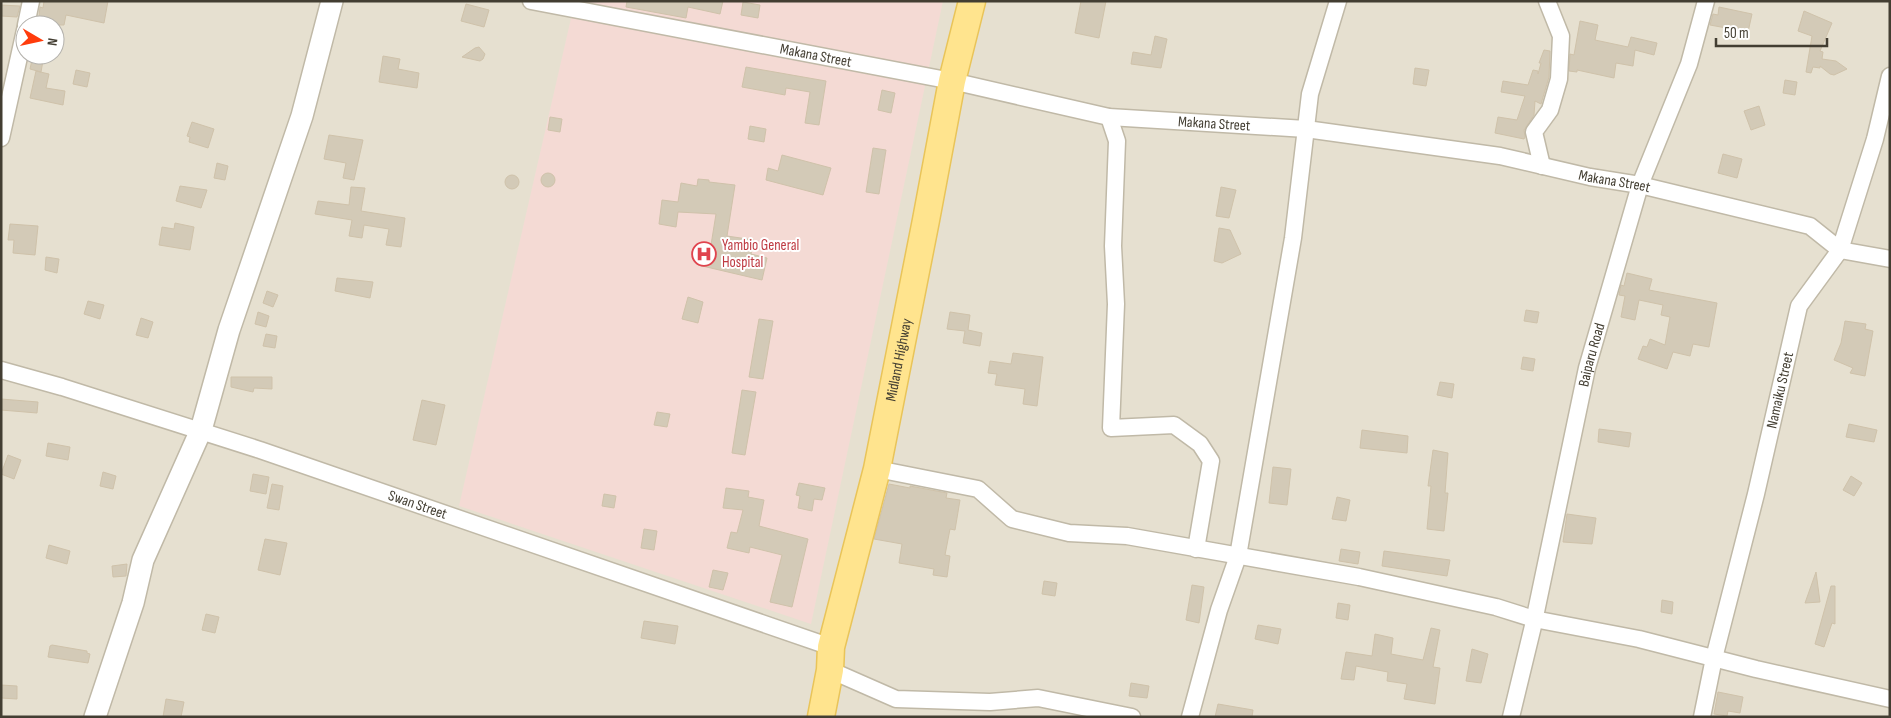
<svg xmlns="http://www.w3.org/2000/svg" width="1891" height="718" font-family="'Sofia Sans Condensed',sans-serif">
	<rect width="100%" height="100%" fill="#f2eee2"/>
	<path fill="#e6e0d0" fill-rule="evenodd" d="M1,1H1890V717H1ZM25,25H55V55H25Z"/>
	<path fill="#f4dad4" d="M575,1H943L811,624L459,506Z"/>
	<path fill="#d3cab7" stroke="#cfc2aa" d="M44,1H108L104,23L66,15L64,25H38L40,7L43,8Z
		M627,1H723L720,14L688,7L686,18L626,7Z
		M1081,1H1106L1099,38L1075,33Z
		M743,2L760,5L758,18L741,15Z
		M466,4L489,10L484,27L461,21Z
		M1,5L20,6L17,17L1,16Z
		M1719,7L1752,14L1748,32L1710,25L1713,14L1718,15Z
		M1804,11L1832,23L1820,51L1823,52L1822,59L1836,61L1847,69L1834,75L1830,74L1820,66V68L1813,67L1811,73L1806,72L1812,36L1798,31Z
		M1580,21L1598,25L1595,40L1628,47L1631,37L1657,43L1654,55L1635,50L1633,66L1616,63L1614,78L1577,70V72L1569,71L1570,54L1574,55Z
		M1155,36L1167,39L1161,68L1131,64L1133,52L1151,55Z
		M479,47L485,54L483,59L480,61L462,57L475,48Z
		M1544,50L1550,51L1549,77L1541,104L1535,101L1534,115L1524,130L1525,137L1524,139L1495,133L1498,117L1517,120L1525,96L1501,92L1503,81L1528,85L1533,70L1538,71V74L1541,63H1539Z
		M33,55H44L41,72L30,69Z
		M383,56L400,59L398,69L419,73L417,88L379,82Z
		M746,67L826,81L819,125L805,123L810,92L786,88L785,95L742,87Z
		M1415,68L1429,70L1426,86L1413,84Z
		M76,70L90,73L87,87L73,84Z
		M36,71L49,74L46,88L65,91L63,105L30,98Z
		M1785,80L1797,82L1795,95L1783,93Z
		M882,90L895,93L891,113L878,110Z
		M1759,106L1765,125L1751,130L1744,111Z
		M550,117L562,119L560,132L548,130Z
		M192,122L214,129L208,148L189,142L190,137L187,136Z
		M750,126L766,129L764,142L748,139Z
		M329,135L363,140L354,180L343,178L346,163L324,159Z
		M873,148L886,150L879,194L866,192Z
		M1723,154L1742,159L1737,178L1718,173Z
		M782,155L831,168L823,195L766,180L768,168L778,171Z
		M217,163L228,166L225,180L214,178Z
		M541 180a7 7 0 1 1 14 0a7 7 0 1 1-14 0Z
		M505 182a7 7 0 1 1 14 0a7 7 0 1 1-14 0Z
		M698,179L709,180V182L735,185L727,236L754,240L751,254L767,258L762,280L698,265L703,243L711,245L716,214L678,212L676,227L659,224L662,200L678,202L681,183L697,186Z
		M180,186L207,190L201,208L176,201Z
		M351,187L365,188L361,211L405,218L401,247L386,245L389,229L364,225L362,238L349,236L352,220L315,214L318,201L349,205Z
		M1221,187L1236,190L1229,218L1216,216Z
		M175,223L194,227L190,250L159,245L162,227L174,229Z
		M10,224L38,226L35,255L13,253L14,240H8Z
		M1219,228L1230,230L1241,254L1222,263L1214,261Z
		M46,257L59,259L57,273L45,270Z
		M1627,273L1652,279L1649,290L1717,303L1709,347L1693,344L1690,356L1673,352L1667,369L1638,359L1643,346L1647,347L1650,339L1665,345L1670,317L1661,315L1663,305L1639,300L1635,320L1621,317L1625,296L1619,295L1621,285L1624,286Z
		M337,278L373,282L370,298L335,291Z
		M267,291L278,295L273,307L263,303Z
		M688,297L703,302L698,323L682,319Z
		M88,301L104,305L100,319L84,314Z
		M1526,310L1539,312L1537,323L1524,321Z
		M258,312L269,316L266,327L255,324Z
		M950,312L970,315L968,330L982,333L980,346L963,343L965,331L947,329Z
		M141,318L153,322L148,338L136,335Z
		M759,319L773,321L763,379L749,377Z
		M1845,321L1866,324L1865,329L1873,331L1865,376L1850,373L1853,368L1834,360L1841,343Z
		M266,334L277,336L275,348L263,346Z
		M1013,353L1043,357L1037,406L1023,404L1025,389L995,385L997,374L988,373L990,361L1011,364Z
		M1523,357L1535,359L1533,371L1521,369Z
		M231,377H272V389L254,388L253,392L231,387Z
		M1440,382L1454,384L1452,398L1437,395Z
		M742,390L756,392L745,455L732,453Z
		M1,399L38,402L37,413L1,410Z
		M422,400L445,405L436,445L413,440Z
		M657,412L670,414L667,427L654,425Z
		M1849,424L1877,430L1874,442L1846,437Z
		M1599,429L1631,433L1629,447L1598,442Z
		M1362,430L1408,436L1407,453L1360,448Z
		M48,443L70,447L68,460L46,456Z
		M1433,450L1448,453L1445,493H1448L1444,531L1427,529L1431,486H1428Z
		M8,455L21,460L14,479L1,474Z
		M1273,467L1291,469L1287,505L1269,503Z
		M103,472L116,476L113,489L100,486Z
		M253,474L269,477L266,494L250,491Z
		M1851,476L1862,483L1854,496L1843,490Z
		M799,483L825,488L822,500L814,499L812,511L798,508L800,496L796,495Z
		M272,484L283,486L279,510L267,508Z
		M889,484L910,488V486L947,493L946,498L960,500L955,530L950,529L945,555L950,556L947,577L933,575L934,569L899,563L902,544L874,539Z
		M726,488L749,491L748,497L764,500L759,526L808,539L792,607L770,602L782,555L750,547L749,553L727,548L731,532L737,533L743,510L723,508Z
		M604,494L616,496L614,508L602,506Z
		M1337,497L1350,500L1346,521L1332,519Z
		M1567,514L1596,518L1592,544L1563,542Z
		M644,529L657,531L654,550L641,548Z
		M265,539L287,543L280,575L258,570Z
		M49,545L70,551L67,564L46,558Z
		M1341,549L1360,552L1358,564L1339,561Z
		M1384,551L1450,560L1447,576L1382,566Z
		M127,564L126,576L113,577L112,566Z
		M713,570L728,573L723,590L709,587Z
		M1816,572L1820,602L1805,603Z
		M1044,581L1057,583L1055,596L1042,594Z
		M1192,585L1204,587L1199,623L1186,620Z
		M1831,586H1835V624L1832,623L1824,647L1815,644Z
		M1662,600L1673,602L1672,614L1661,612Z
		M1338,603L1350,605L1348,620L1336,618Z
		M206,614L219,617L215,633L202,630Z
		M644,621L678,626L675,644L641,638Z
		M1258,625L1281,629L1278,644L1255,639Z
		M1431,628L1440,630L1433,667L1440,668L1435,704L1404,699L1407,684L1387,681L1388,672L1356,666L1354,680L1341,679L1346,652L1372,656L1375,634L1393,638L1391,654L1423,660Z
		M52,645L87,651V653L90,654L88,663L48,657L50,646Z
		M1472,649L1488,654L1481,683L1466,681Z
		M1131,683L1149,686L1147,698L1129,696Z
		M1,685L17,686V699L1,698Z
		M1718,692L1743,697L1740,713L1728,711L1727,716L1714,714Z
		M166,699L184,702L181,717H163Z
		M1218,704L1253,710L1252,717H1215Z"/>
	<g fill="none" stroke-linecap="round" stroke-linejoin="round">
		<g stroke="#c0b9a7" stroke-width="19">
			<g id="minor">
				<path id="s1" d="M531,1L952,81L1109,117L1306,129L1500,156L1590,177L1640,185L1810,226L1840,250L1890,259"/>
				<path d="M26,25L31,1"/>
				<path d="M1109,117L1117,141L1113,246L1116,304L1111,428L1174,425L1200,444L1211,461L1196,549"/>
				<path d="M1,138L25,30"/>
				<path d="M1542,166L1534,132L1550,110L1559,79L1561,36L1547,1"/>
				<path id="s2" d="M1,370L62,387L260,450L831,647"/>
				<path d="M877,469L978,489L1012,519L1069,533L1127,536L1359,577L1496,607L1534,619L1639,639L1756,669L1890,699"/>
				<path d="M830,670L896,699L990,702L1038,698L1132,717"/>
				<path d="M1190,717L1219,610L1238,556L1293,238L1310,94L1338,1"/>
				<path id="s3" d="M1511,717L1533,626L1587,368L1640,185L1689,64L1706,1"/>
				<path id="s4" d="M1702,717L1714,658L1756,494L1799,306L1840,250L1875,139L1890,76"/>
			</g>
		</g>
		<g stroke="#c0b9a7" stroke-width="24">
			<path id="tertiary" d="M95,717L133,603L143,560L201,430L229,330L302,116L332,1"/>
		</g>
		<g stroke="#e9c459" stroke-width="29">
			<g id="primary">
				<path id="s5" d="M821,717L830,670L831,647L877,469L926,220L952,81L972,1"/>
			</g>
		</g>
		<use href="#minor" stroke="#fff" stroke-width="16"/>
		<use href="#tertiary" stroke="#fff" stroke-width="21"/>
		<use href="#primary" stroke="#ffe48e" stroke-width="26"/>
	</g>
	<defs>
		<g id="hospital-ring" transform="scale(1.25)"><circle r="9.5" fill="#fff" stroke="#e0444e" stroke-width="1.5"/><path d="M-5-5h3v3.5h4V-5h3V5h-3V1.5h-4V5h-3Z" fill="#e0444e"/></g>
	</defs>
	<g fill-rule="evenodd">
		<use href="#hospital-ring" x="704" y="254"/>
	</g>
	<g text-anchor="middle" stroke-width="4" stroke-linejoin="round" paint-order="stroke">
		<g font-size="15" fill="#433e32" stroke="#fff">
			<text dy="5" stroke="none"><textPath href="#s1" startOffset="290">Makana Street</textPath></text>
			<text dy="5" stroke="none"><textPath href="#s1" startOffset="695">Makana Street</textPath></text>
			<text dy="5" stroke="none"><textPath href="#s1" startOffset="1100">Makana Street</textPath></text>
			<text dy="5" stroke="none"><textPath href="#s3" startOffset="371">Baiparu Road</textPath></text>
			<text dy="5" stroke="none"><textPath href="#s5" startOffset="366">Midland Highway</textPath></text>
			<text dy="5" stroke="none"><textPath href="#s4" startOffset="336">Namaiku Street</textPath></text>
			<text dy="5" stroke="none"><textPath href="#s2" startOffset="438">Swan Street</textPath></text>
		</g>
		<g font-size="15" fill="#be3a42" stroke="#fff" text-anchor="start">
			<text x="722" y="250">Yambio General<tspan x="722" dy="17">Hospital</tspan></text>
		</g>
	</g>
	<rect width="1891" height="718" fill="none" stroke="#433e32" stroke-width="5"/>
	<g transform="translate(40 40) rotate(99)"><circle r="24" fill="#ffffff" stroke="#b4b2ad"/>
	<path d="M0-4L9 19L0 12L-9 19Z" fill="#ff3c0c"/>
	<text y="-8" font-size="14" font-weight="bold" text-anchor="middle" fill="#433e32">N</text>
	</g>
	<path d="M1716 38v8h111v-8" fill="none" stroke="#433e32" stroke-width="2.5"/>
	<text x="1724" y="38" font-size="15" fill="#433e32" stroke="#ffffff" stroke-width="4" paint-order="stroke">50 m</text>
</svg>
